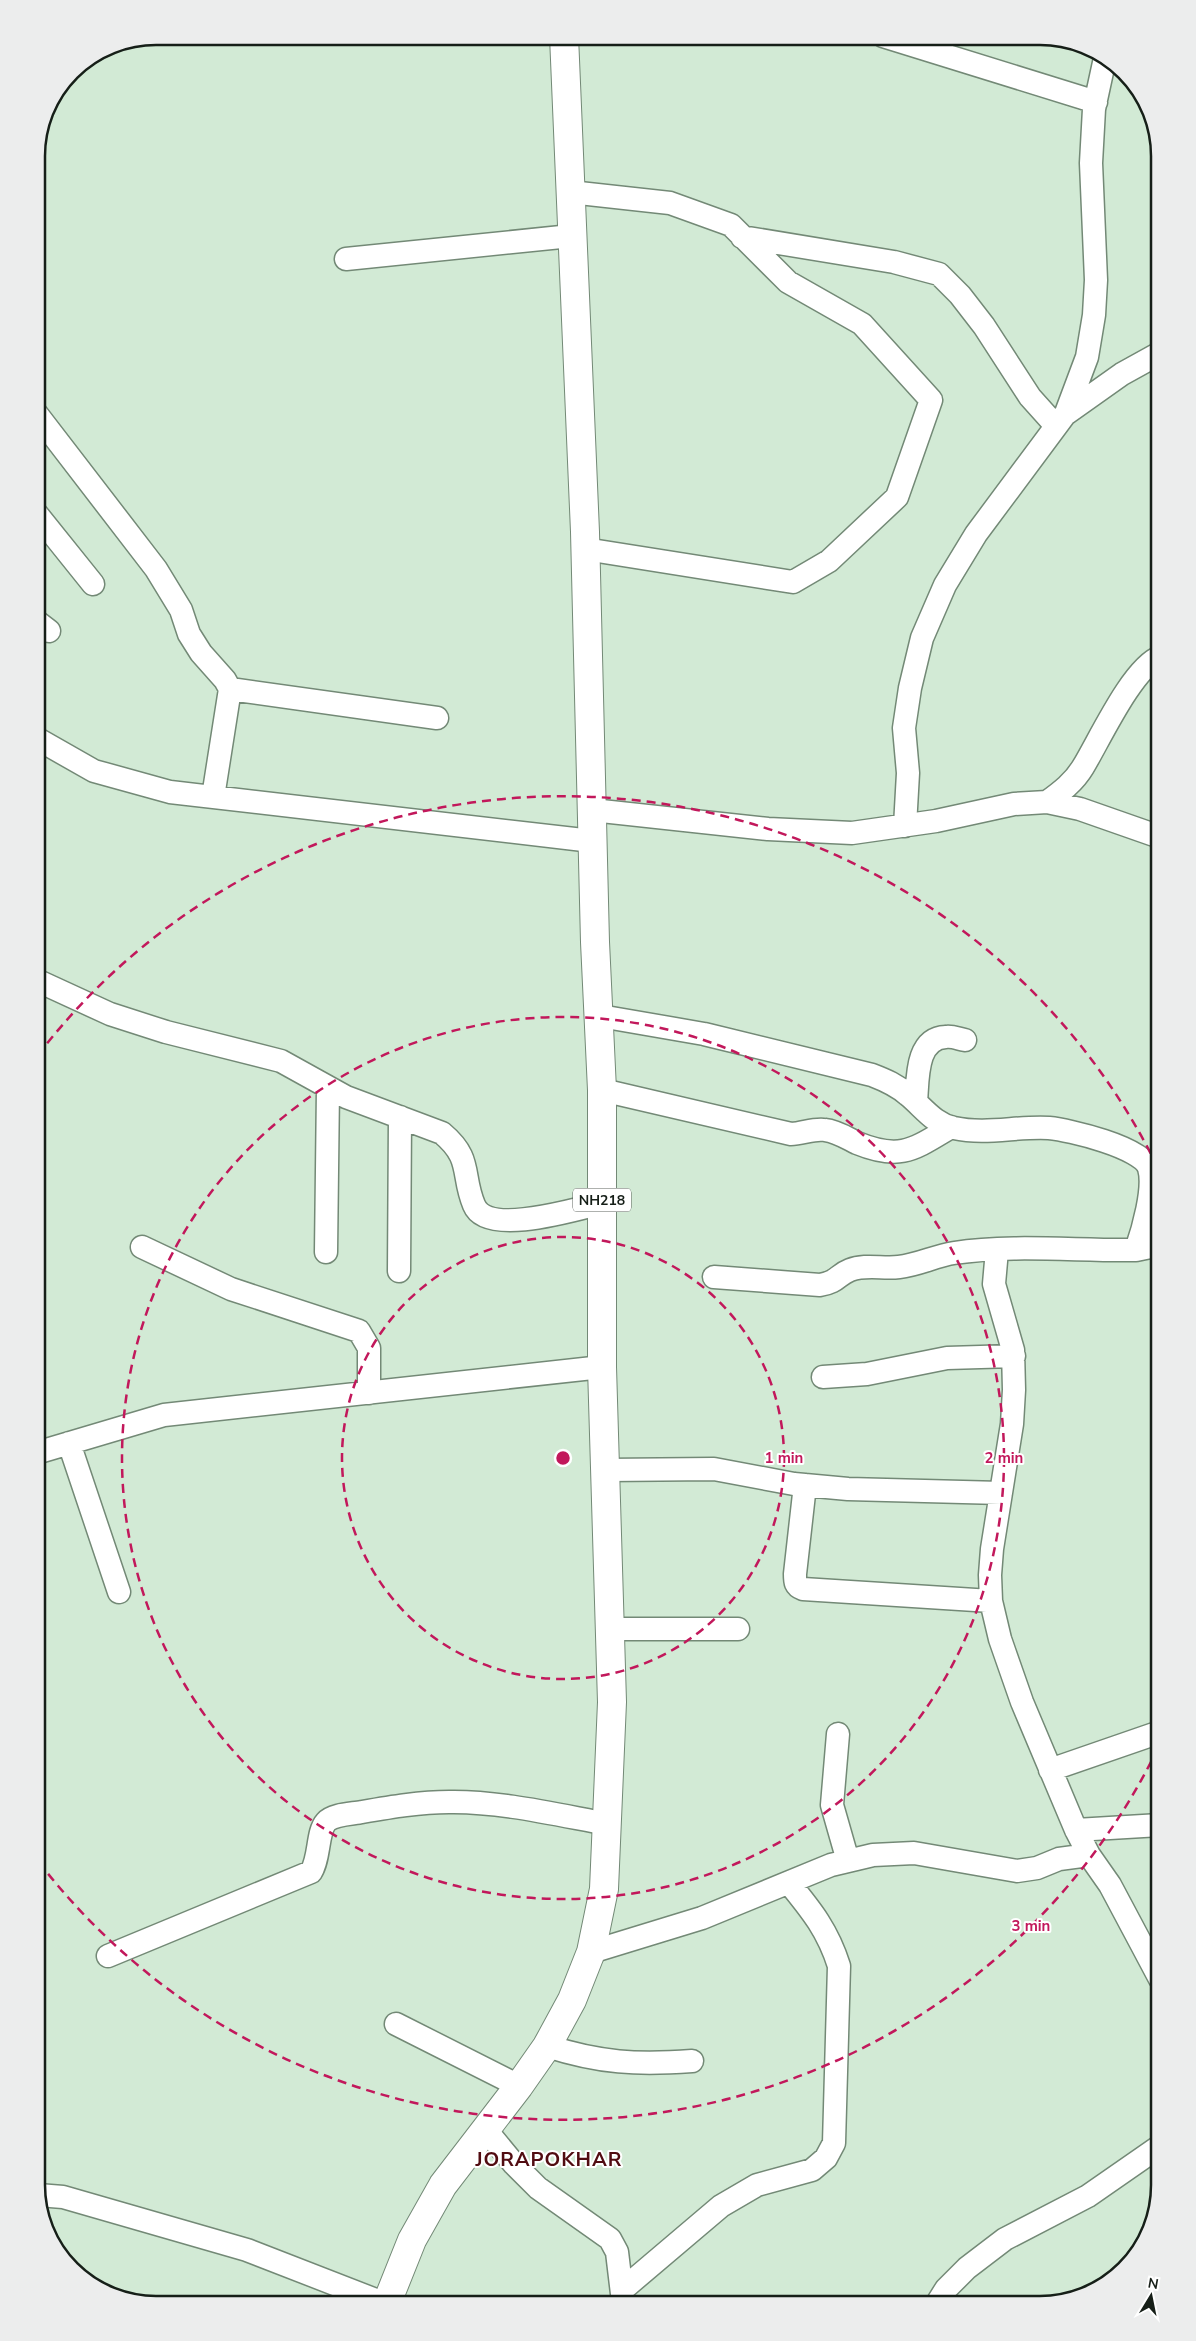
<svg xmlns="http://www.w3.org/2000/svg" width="1196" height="2341" font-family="'Nunito Sans',sans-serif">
	<rect width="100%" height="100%" fill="#d2ead5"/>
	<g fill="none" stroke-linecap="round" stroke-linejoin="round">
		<g stroke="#738976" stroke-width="25">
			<path id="minor" d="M883,36L1096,102
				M570,192L670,203L731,225L788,282L862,324L931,400L897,497L829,561L793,582L585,549
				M742,237L894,262L939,274L960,295L984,326L1030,397L1056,426
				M346,259L571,236
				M36,413L156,569L181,610L189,634L201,653L225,680L230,689L213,797
				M1067,413L1122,374L1160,353
				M36,513L93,584
				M36,621L49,631
				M230,689L437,718
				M36,738L94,771L170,792L592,841
				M1047,802C1061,792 1074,782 1083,767C1099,741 1132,668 1160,657
				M592,810L768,829L852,833L936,821L1014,804L1047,802L1080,809L1160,837
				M905,826L908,773L904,728L910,688L922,638L945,585L976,534L1066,413L1087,357L1094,315L1096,280L1091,163L1094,109L1105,58
				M36,980L110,1014L166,1032L281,1061L346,1097L442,1133C473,1159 461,1174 474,1205C487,1237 577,1209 602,1203
				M600,1016L704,1034L872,1075C885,1080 897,1085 908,1095C923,1107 934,1124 954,1128C986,1135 1017,1126 1049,1128C1069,1130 1142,1147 1149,1168C1155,1188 1143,1230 1136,1250
				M602,1090L791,1134C802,1134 814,1128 825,1130C836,1131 847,1138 857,1143C901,1161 914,1149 951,1127
				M916,1102C918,1081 915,1038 946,1037C952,1036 959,1039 965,1040
				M142,1247L231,1289L359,1331L369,1348V1393
				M326,1252L328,1088
				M399,1271L400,1117
				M714,1277L820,1285C838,1282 837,1275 850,1270C865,1264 883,1269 899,1267C918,1265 935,1256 954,1253C1013,1244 1076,1251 1136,1250L1160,1245
				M823,1377L867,1374L947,1358L1014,1356
				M69,1443L119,1592
				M36,1453L164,1415L602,1367
				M606,1470L714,1469L794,1484L848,1489L1001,1493
				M805,1485L795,1574C795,1582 795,1586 803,1589L991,1601L1000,1639L1022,1702L1076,1830L1089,1855L1110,1885L1160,1979
				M991,1601L990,1575L992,1549L1012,1424L1014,1390L1013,1350L994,1284L997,1250
				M610,1629H738
				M838,1734L832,1805L848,1861
				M1050,1770L1160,1732
				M1076,1830L1160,1825
				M591,1952L702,1918L831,1865L873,1855L914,1853L1017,1871L1037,1868L1059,1859L1089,1855
				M108,1956L311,1872C320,1858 317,1832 326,1822C333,1814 352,1814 362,1812C391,1807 420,1802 449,1802C499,1801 558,1815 608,1824
				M396,2024L519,2086
				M547,2046C600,2063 637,2065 692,2061
				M486,2130L514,2164L538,2188L610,2239L617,2252L623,2302
				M38,2195L63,2197L247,2250L386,2304
				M622,2290L721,2206L757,2185L812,2170L826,2158L834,2143L839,1966C828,1931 812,1911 789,1883
				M936,2305L946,2289L967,2268L1005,2239L1088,2196L1160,2146"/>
		</g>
		<g stroke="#738976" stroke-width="30">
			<path id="highway" d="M386,2305L412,2240L443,2185L519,2086L547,2046L572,2000L591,1952L604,1889L612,1702L602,1367V1090L595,942L585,532L564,36"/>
		</g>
		<use href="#minor" stroke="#fff" stroke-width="22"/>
		<use href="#highway" stroke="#fff" stroke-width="28"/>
	</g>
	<g fill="none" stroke="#c2185b" stroke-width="2.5" stroke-dasharray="9 6">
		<circle cx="563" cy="1458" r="221"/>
		<circle cx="563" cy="1458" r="441"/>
		<path d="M1158 1748A662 662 0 0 1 38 1861M38 1055A662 662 0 0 1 1158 1168"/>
	</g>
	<g text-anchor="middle" stroke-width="4" stroke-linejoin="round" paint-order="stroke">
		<rect fill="#fff" stroke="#5c625d" stroke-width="1" x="573" y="1188.5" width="58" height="23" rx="4"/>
		<g font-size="14" font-weight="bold" fill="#161f18">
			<text x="602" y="1205">NH218</text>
		</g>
		<g font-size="20" font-weight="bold" letter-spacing="1" fill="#510c11" stroke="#fff">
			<text x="549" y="2166">JORAPOKHAR</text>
		</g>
	</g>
	<path d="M0 0H1196V2341H0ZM156 45H1040A111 111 0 0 1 1151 156V2185A111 111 0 0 1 1040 2296H156A111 111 0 0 1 45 2185V156A111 111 0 0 1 156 45Z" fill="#eceded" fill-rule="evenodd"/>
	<path fill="none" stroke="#161f18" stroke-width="2.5" d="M156 45H1040A111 111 0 0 1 1151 156V2185A111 111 0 0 1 1040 2296H156A111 111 0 0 1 45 2185V156A111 111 0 0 1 156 45Z"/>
	<circle cx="563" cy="1458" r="8" fill="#c2185b" stroke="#fff" stroke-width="2.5"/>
	<g font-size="15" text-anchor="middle" font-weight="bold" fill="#c2185b" stroke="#fff" stroke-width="4" stroke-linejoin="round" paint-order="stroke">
		<text x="784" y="1463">1 min</text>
		<text x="1004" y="1463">2 min</text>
		<text x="1031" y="1931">3 min</text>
	</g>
	<g transform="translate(1151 2296) rotate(10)" stroke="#ffffff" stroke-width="4" paint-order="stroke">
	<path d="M0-4L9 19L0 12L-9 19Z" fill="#161f18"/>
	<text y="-8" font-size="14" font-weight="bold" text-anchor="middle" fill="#161f18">N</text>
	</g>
</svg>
